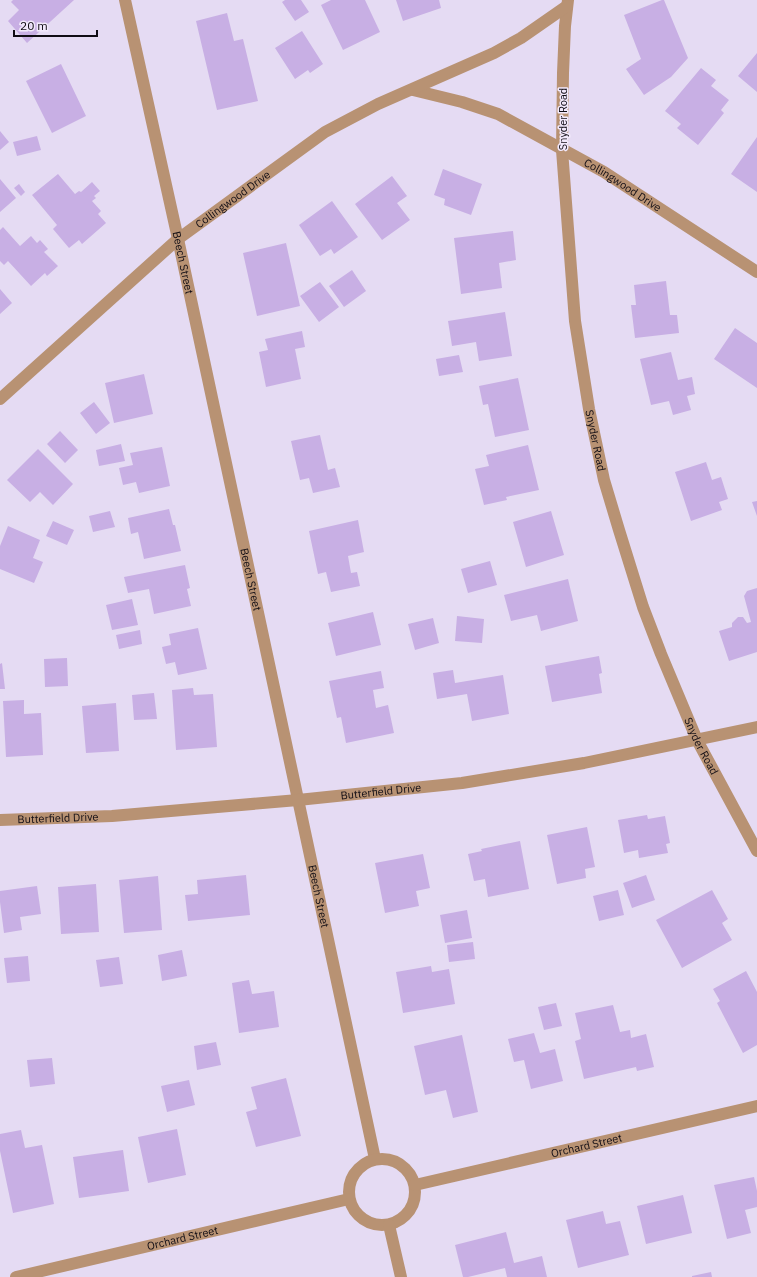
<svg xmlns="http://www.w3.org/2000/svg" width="757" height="1277" font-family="'IBM Plex Sans',sans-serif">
	<rect width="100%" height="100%" fill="#e5dbf3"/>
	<path fill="#c8afe4" d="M13,0H74L27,43L8,21L19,10L11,2Z
		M285,0H301L309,12L295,21L282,2Z
		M331,0H365L380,32L343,50L321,5Z
		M396,0H439L441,8L403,21Z
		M662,0H664L688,58L671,77L644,95L626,69L641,59L624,15Z
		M227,13L234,41L243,39L258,101L217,110L196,21Z
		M302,31L323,64L310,73L308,70L295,79L275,48Z
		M757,53V92L738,76Z
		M61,64L86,116L52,133L26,81Z
		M701,68L716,80L711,86L729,100L721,110L724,113L698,145L677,128L681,124L665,111Z
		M0,131L9,142L0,150Z
		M37,136L41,150L17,156L13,142Z
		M757,137V192L731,174Z
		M443,169L482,184L471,215L444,205L445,199L434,195Z
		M58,174L75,194L79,191L81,192L92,182L100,191L94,196L96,198L92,201L101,211L98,214L106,223L82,244L79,240L69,248L53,229L57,225L32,195Z
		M392,176L407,196L397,203L410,220L382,240L355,204Z
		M0,179L16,198L0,212Z
		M19,184L25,192L21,196L14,188Z
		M332,201L358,237L334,254L331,249L320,256L299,225Z
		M3,227L20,246L31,236L37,243L40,240L48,249L44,252L58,266L47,276L45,273L31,286L8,261L4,265L0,261V230Z
		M513,231L516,260L499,263L502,288L461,294L454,238Z
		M286,243L300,306L257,316L243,253Z
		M352,270L366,291L344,307L329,286Z
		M666,281L670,315H677L679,333L635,338L631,305H636L634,285Z
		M320,282L339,307L319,322L300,296Z
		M0,289L12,303L0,314Z
		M505,312L512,356L479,361L476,342L452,346L448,321Z
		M735,328L757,343V388L714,359Z
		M302,331L305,347L295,349L301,379L266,387L259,352L268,350L265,339Z
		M671,352L678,380L692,377L695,394L687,396L691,410L673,415L669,401L651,405L640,359Z
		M459,355L463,372L439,376L436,359Z
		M144,374L153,414L114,423L105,383Z
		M518,378L529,430L495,437L488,404L483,405L479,386Z
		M94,402L110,423L96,434L80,413Z
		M60,431L78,450L65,463L47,444Z
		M320,435L328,470L335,468L340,487L313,493L309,478L300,480L291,441Z
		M121,444L125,461L99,466L96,450Z
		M528,445L539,490L506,497L507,500L484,505L475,469L489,466L486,455Z
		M162,447L170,486L139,493L136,482L123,485L119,468L133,465L130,453Z
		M38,449L73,484L53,505L40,492L30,502L7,480Z
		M706,462L712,480L721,477L728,499L719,502L722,510L691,521L675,472Z
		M757,501V516L752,502Z
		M169,509L173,525H175L181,551L144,559L138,532L131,534L128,518Z
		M110,511L115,527L93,532L89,516Z
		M551,511L564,555L526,567L513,522Z
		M358,520L364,552L348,556L351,573L357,572L360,586L331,592L326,572L318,574L309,531Z
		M53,521L74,530L67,545L46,536Z
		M8,526L40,540L33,558L43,562L34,583L0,569V546Z
		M490,561L497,585L468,593L461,569Z
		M185,565L190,588L187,589L191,606L154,614L149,589L128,593L124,577Z
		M568,579L578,621L541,631L537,615L511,621L504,595Z
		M757,588V652L729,661L719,631L732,627V623L738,617H743L747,623L751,622L744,596L747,591Z
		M132,599L138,625L112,630L106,605Z
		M373,612L381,645L336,656L328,623Z
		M457,616L484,619L482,643L455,641Z
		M433,618L439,643L415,650L408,624Z
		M198,628L207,669L178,675L175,662L166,664L162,647L171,645L169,634Z
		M140,630L142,644L119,649L116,635Z
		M599,656L602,673L599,674L602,693L552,702L545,666Z
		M67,658L68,686L45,687L44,659Z
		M2,663L5,689H0V664Z
		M453,670L455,683L503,675L509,714L472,721L467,694L437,699L433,673Z
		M381,671L384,688L373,690L376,708L388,705L394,733L346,743L341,717L337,718L329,681Z
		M193,688L194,695L213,694L217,747L176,750L172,690Z
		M154,693L157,719L134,720L132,695Z
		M24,700V714L41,713L43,755L6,757L3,701Z
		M116,703L119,751L86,753L82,706Z
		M647,815L648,819L665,816L670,843L666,844L668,853L639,858L638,850L624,853L618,820Z
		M587,827L595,867L585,869L586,878L557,884L547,835Z
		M520,841L529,889L488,897L485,879L474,881L468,854L482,851L481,849Z
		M423,854L430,888L416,891L419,906L385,913L375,863Z
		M246,875L250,915L188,921L185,895L198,894L197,880Z
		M646,875L655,900L632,908L623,883Z
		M158,876L162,930L124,933L119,880Z
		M96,884L99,932L61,934L58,887Z
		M37,886L41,914L20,917L22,930L4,933L0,902V891Z
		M618,890L624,915L599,921L593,896Z
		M712,890L728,919L722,923L732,940L682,968L656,920Z
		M467,910L472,938L445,943L440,915Z
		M473,942L475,959L449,962L447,945Z
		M182,950L187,976L162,981L158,955Z
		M28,956L30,981L7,983L4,958Z
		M119,957L123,984L100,987L96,960Z
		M431,966L432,972L449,969L455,1004L403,1013L396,972Z
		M746,971L757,992V1045L743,1053L717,1003L720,1001L713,989Z
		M249,980L252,994L274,991L279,1027L239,1033L232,983Z
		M556,1003L562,1026L544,1030L538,1007Z
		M613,1005L620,1032L630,1030L631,1038L646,1034L654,1067L637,1071L636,1067L584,1079L575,1041L581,1039L575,1013Z
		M534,1033L540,1053L555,1049L563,1081L531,1089L524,1060L514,1062L508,1039Z
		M462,1035L478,1112L453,1118L446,1090L425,1095L414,1046Z
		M216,1042L221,1065L197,1070L194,1046Z
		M52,1058L55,1084L30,1087L27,1060Z
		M286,1078L301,1136L256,1147L246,1112L257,1109L251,1087Z
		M189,1080L195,1105L167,1112L161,1086Z
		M177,1129L186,1175L148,1183L138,1137Z
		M21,1130L25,1148L42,1145L54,1204L13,1213L0,1151V1134Z
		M123,1150L129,1191L79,1198L73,1157Z
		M754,1177L757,1191V1207L745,1210L751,1233L727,1239L714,1185Z
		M683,1195L692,1233L646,1244L637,1206Z
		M603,1211L606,1224L620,1221L629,1255L578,1268L566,1220Z
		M506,1232L514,1263L542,1256L547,1277H507L505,1268L468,1277H463L455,1245Z
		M711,1272L712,1277H692V1276Z"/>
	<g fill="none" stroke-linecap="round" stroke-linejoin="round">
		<g stroke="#b89273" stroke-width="12">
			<path id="s1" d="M125,0L178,239L375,1159"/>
			<path id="s2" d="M568,0L565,26L563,73L562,150L575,321L589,409L604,480L619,530L643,607L661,654L697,740L757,851"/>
			<path id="s3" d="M413,90L462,102L498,114L604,172L757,272"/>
			<path id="s4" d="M0,399L178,239L325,132L378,104L494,53L521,38L567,6"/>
			<path id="s5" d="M0,820L112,816L298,800L462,783L584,763L757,727"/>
			<circle cx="382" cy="1192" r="33"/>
			<path id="s6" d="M415,1185L757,1106"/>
			<path d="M389,1225L401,1277"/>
			<path id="s7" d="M16,1277L349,1199"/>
		</g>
	</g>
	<g text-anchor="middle" stroke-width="3" stroke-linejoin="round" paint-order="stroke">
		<g font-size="11" fill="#100c14" stroke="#f2e9fc">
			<text transform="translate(563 119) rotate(-90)" y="4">Snyder Road</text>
			<text dy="4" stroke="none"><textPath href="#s3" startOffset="232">Collingwood Drive</textPath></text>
			<text dy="4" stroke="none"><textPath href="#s4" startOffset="307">Collingwood Drive</textPath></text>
			<text dy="4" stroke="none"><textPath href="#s1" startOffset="269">Beech Street</textPath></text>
			<text dy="4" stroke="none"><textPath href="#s2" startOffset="443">Snyder Road</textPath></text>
			<text dy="4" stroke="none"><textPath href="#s1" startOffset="593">Beech Street</textPath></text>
			<text dy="4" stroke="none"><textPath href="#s2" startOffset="767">Snyder Road</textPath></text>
			<text dy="4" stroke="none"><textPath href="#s5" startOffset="382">Butterfield Drive</textPath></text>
			<text dy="4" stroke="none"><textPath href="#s5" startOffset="58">Butterfield Drive</textPath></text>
			<text dy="4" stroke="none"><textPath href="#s1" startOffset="917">Beech Street</textPath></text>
			<text dy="4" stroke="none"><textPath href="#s6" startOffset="176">Orchard Street</textPath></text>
			<text dy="4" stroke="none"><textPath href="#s7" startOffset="171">Orchard Street</textPath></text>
		</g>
	</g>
	<path d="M14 30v6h83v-6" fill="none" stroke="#100c14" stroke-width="2"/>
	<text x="20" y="30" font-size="12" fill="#100c14" stroke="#f2e9fc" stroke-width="3" paint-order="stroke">20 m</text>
</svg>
